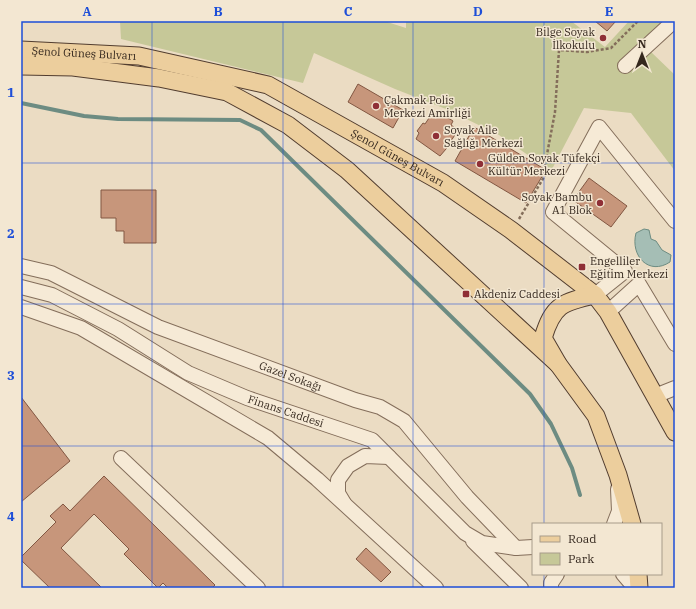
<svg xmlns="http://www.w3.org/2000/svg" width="696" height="609" font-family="'IBM Plex Serif',serif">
	<rect width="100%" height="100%" fill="#ebdcc3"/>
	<path fill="#c6c898" d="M120,21H384L406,28V21H571L605,47L629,21H672L630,50L650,51L675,75V171L631,113L584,108L551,171L499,135L446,109L395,89L314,53L303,83L121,39Z"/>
	<path fill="#a5beb5" stroke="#6d8c82" d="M644,229L649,230L651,239L656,241L662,250L671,255L670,262C649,276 630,256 636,233Z"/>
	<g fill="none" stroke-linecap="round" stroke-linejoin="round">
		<path stroke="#6d8c82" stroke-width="4" d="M21,103L84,116L118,119L240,120L261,130L530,394L551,424L572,468L580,495"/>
	</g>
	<path fill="#c7967b" stroke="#825742" d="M595,21H616L607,31Z
		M358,84L403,110L393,128L348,102Z
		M433,112L441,116L442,114L453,121L451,125L458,130L451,141L452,142L440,156L416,139L419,133L417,131L423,123L425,124Z
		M474,127L546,170L526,203L455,161Z
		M589,178L627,206L611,227L573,200Z
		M101,190H156V243H124V231H116V218H101Z
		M21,397L70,461L21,502Z
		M104,476L215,585L212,588H168L163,583L158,588L124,554L129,549L94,514L61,548L102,588H50L21,560V557L56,522L50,516L63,504L70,511Z
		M366,548L391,572L381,582L356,559Z"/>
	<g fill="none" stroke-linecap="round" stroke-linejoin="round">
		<g stroke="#846e5b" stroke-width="16">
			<g id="minor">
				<path d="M625,66L674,21"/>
				<path id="s1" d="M21,266L51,273L158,327L355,400L380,407L404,421L467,497L516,548"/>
				<path id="s2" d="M21,287L52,295L118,329L188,373L247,398L372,440L465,533L482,543L516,548L533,547"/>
				<path d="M595,295L625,271L553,212L599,127L675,221"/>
				<path d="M21,307L81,328L268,438L317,479L436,588"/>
				<path d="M608,312L639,284L675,344"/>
				<path d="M655,396L675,388"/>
				<path d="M121,458L258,588"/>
				<path d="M344,503L338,493V480L348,466L365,456L389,457"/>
				<path d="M614,524L619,511L618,489"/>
				<path d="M473,541L521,588"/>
				<path d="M623,574L635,588"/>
				<path d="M551,588V583L557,574"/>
			</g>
		</g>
		<g stroke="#523d2f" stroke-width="19">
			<g id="major">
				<path id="s3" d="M21,50L139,56L268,85L443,183L511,230L595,295L608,312L675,432"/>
				<path d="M21,66L73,67L159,78L227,92L288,125L347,170L558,364"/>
				<path d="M595,295C562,302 553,305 543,338L558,364L596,416L618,475L632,524"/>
				<path d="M638,574L639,588"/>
			</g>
		</g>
		<path stroke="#846e5b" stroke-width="2.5" stroke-dasharray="3 2" stroke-linecap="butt" d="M519,219L547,172L545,165L555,112L559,50L587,52L611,48L638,21"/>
		<use href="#minor" stroke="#f6ead6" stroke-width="14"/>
		<use href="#major" stroke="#ecce9d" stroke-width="17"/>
	</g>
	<path fill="none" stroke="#1d4ed8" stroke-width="1" stroke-opacity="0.55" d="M152,21V588M283,21V588M413,21V588M544,21V524M21,163H675M21,304H675M21,446H675M544,574V588"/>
	<g fill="#8f2f36" stroke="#f3e7d2" stroke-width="1.5">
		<circle cx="603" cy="38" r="4"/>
		<circle cx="376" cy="106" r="4"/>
		<circle cx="436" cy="136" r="4"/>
		<circle cx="480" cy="164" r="4"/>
		<circle cx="600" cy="203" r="4"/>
		<rect x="578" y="263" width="8" height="8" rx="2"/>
		<rect x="462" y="290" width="8" height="8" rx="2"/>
	</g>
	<g text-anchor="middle" stroke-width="3" stroke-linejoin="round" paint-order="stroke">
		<g font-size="11" fill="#35281e" stroke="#f3e7d2" text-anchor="start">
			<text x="595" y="36" text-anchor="end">Bilge Soyak<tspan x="595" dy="13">İlkokulu</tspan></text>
			<text x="384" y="104">Çakmak Polis<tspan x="384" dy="13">Merkezi Amirliği</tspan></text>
			<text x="444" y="134">Soyak Aile<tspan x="444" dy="13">Sağlığı Merkezi</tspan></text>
			<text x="488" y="162">Gülden Soyak Tüfekçi<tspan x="488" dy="13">Kültür Merkezi</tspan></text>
			<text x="592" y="201" text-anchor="end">Soyak Bambu<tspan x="592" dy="13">A1 Blok</tspan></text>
			<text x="590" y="265">Engelliler<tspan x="590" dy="13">Eğitim Merkezi</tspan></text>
			<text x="474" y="298">Akdeniz Caddesi</text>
		</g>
		<g font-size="11" fill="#35281e" stroke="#f3e7d2">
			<text dy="4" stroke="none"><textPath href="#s3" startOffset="63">Şenol Güneş Bulvarı</textPath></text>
			<text dy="4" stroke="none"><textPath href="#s3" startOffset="399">Şenol Güneş Bulvarı</textPath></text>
			<text dy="4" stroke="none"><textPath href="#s1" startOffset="292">Gazel Sokağı</textPath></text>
			<text dy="4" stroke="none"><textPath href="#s2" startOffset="294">Finans Caddesi</textPath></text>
		</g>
	</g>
	<rect width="696" height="609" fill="none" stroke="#f3e7d2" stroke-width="44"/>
	<rect x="532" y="523" width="130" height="52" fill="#f3e7d2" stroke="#a79b8a"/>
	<rect x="540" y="536" width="20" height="6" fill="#ecce9d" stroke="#a79b8a"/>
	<text x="568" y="543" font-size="12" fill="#35281e">Road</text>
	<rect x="540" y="553" width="20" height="12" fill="#c6c898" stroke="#a79b8a"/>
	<text x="568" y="563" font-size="12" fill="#35281e">Park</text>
	<g transform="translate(642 54)" stroke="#f3e7d2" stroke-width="3" paint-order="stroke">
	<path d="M0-3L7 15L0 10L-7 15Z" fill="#35281e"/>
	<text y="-6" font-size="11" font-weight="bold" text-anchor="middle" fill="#35281e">N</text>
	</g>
	<rect x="22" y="22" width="652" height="565" fill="none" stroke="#1d4ed8" stroke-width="1.5"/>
	<g font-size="13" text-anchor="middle" font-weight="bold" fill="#1d4ed8">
		<text x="87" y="16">A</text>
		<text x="218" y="16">B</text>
		<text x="348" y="16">C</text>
		<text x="478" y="16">D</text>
		<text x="609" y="16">E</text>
		<text x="11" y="97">1</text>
		<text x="11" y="238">2</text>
		<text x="11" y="380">3</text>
		<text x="11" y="521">4</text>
	</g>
</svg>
